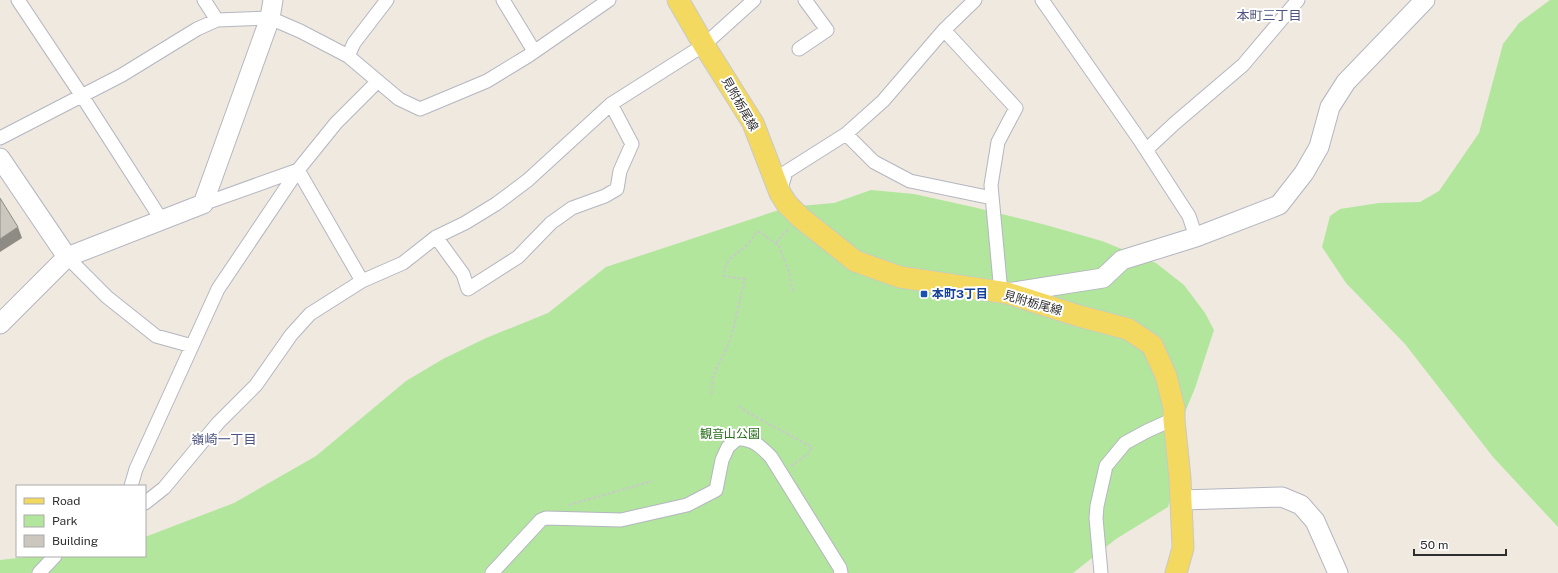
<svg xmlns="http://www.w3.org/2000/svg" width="1558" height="573" font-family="'Public Sans','Noto Sans JP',sans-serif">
	<rect width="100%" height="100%" fill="#efe9e0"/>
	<path fill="#b2e69c" d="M1550,0H1558V527L1493,457L1405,344L1346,283L1322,247L1330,216L1340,209L1379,203L1420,202L1439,191L1479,133L1503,44L1519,23Z
		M871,190L914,194L973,207L1046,225L1102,241L1156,263L1184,285L1205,313L1214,330L1195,388L1183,417L1178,474L1168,507L1116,539L1073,573H0V560L35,556H145V537L234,503L316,456L406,381L443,359L486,338L548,313L606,267L788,207L834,203Z"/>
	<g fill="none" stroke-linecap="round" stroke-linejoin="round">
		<g stroke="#b4b6c1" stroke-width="15">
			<path id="street" d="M18,0L82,96L161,219
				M204,0L217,20
				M503,0L534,51
				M1042,0L1139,139L1189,216L1196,237
				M944,30L1016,108L998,142L991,185L1001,293
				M799,49L827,30L805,0
				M348,56L354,43L387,0
				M846,134L874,162L910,181L992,198
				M0,138L122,75L197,29L217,20L270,18L300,31L348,56L399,99L420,109L487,81L528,56L609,0
				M1146,150L1175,123L1243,65L1298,0
				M780,192L786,172L846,134L883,101L944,30L975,0
				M203,204L298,170L336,123L378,81
				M436,237L463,274L468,289L518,257L551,223L572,208L605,196L617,189L620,171L632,144L611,104
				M67,257L107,297L156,336L192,346
				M131,486L136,469L218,289L298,170L362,281
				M145,503L164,488L218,423L256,385L291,335L310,314L362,281L403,263L436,237L465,223L496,204L528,180L611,104L704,45L754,0
				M39,573L55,556
				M492,573L541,520L546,518L621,520L687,505L716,490L722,460L728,447L738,438C756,441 759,445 771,457L840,568L841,573
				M1101,573L1096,518L1097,506L1106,466L1125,443L1147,431L1167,422L1174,420"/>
		</g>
		<g stroke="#b4b6c1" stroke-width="21">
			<path id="secondary" d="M0,158L67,257
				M1007,293L1103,278L1122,260L1196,237L1279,205L1304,173L1319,147L1330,107L1346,82L1425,0
				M0,324L67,257L203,204L270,18L273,0
				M1181,500L1282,497L1301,505L1315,521L1338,573"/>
		</g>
		<g stroke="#c9c9c9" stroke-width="23">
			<path id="primary" d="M678,0L704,45L753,123L780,193L787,204L801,218L855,261L900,277L1007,293L1079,316L1128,329L1152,345L1166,376L1174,408V420L1180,478L1183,548L1176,573"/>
		</g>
		<path stroke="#c9c9c9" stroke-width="2" stroke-dasharray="3 2" stroke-linecap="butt" d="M776,243L788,229
			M712,394C710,374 721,362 728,345C736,324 739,301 745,279L724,276C725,257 736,256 748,244C751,240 754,235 758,231L779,246L789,272L793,292
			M739,406L752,415L812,447L809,453L791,466
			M569,505L652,481"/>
		<use href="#street" stroke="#fff" stroke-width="13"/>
		<use href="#secondary" stroke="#fff" stroke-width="19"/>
		<use href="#primary" stroke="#f4d960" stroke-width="21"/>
	</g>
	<path fill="#8e8b85" d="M18,227L22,238L0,252V239Z"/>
	<path fill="#cbc7be" stroke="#8e8b85" d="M0,198L18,227L0,239Z"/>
	<rect fill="#1a4fb4" stroke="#fff" stroke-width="1.5" x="920" y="290" width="8" height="8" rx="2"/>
	<g text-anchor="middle" stroke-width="4" stroke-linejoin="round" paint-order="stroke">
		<g font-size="12" fill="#2e2e2e" stroke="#fff">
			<text transform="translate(740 104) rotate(60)" y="4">見附栃尾線</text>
			<text transform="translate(1033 303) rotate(16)" y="4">見附栃尾線</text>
		</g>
		<g font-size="12" font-weight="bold" fill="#164399" stroke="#fff" text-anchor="start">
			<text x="932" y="298">本町3丁目</text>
		</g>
		<g font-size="12" fill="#276f1a" stroke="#fff">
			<text x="730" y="438">観音山公園</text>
		</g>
		<g font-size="13" fill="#4c5380" stroke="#fff">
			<text x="1269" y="20">本町三丁目</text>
			<text x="224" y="444">嶺崎一丁目</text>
		</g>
	</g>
	<rect x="16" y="485" width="130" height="72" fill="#ffffff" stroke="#ababab"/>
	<rect x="24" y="498" width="20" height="6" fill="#f4d960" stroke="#ababab"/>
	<text x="52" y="505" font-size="12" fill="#2e2e2e">Road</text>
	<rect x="24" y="515" width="20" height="12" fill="#b2e69c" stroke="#ababab"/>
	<text x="52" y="525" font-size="12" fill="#2e2e2e">Park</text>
	<rect x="24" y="535" width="20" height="12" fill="#cbc7be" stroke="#ababab"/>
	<text x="52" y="545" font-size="12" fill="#2e2e2e">Building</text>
	<path d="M1414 549v6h92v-6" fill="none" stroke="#2e2e2e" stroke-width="2"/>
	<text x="1420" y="549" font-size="12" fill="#2e2e2e" stroke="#ffffff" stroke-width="3" paint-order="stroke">50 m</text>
</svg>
